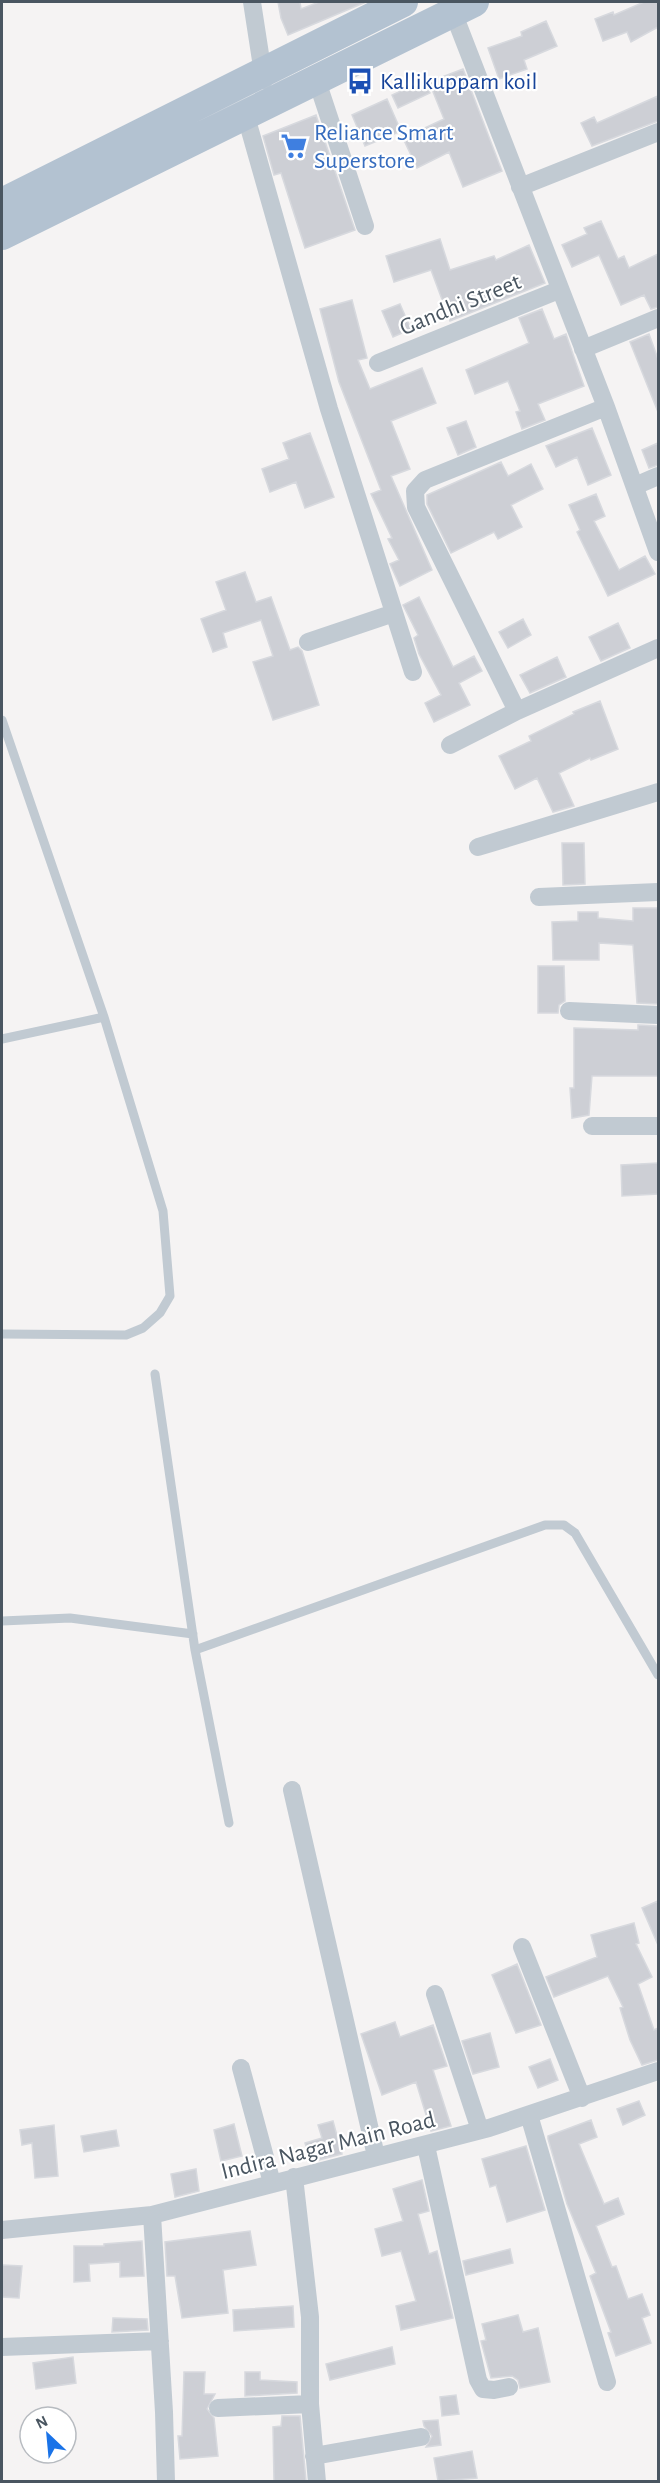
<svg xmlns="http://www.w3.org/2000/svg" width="660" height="2483" font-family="'Alegreya Sans',sans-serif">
	<rect width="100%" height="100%" fill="#f5f3f3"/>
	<path fill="#cdcfd5" stroke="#d7d9de" stroke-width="1.5" d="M278,2H300L301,9L319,2H366L288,35L281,18Z
		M644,2H658V27L631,42L627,32L603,41L595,19L613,12L614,15Z
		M546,21L557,46L524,60L527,69L499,79L488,48L522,36L521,32Z
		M463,69L502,171L463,187L449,152L417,168L403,138L444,119L429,82Z
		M424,80L430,93L398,108L392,95Z
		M658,96V121L592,146L581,123L594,117L597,123Z
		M387,99L401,131L365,146L352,115Z
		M316,115L355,230L305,248L281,173L274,175L263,136Z
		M601,221L618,259L624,256L629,268L658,254V307L651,309L644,295L621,305L599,255L572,267L562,245L587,234L584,228Z
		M440,239L450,270L494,256L496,260L529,245L545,283L450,321L431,270L394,282L386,256Z
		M352,300L367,358L358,360L370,389L422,368L436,403L391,421L410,469L391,476L432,570L400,586L390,564L399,560L388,539L392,538L371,494L381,490L339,382L320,309Z
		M400,304L411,329L393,337L382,311Z
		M542,309L554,339L566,334L584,386L538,404L545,420L522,429L516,412L520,411L508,381L475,394L466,370L529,343L519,318Z
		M649,334L658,359V412L630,342Z
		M466,421L476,447L458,455L447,428Z
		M592,428L611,475L588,485L577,457L556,467L546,446Z
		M310,433L334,497L305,508L296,482L270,492L262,469L289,459L283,443Z
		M658,443V465L649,468L642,450Z
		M501,462L508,476L531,464L543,489L511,505L522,527L498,539L494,532L451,553L427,504V495Z
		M596,494L605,516L594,521L619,570L645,556L655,574L608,596L577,532L580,530L569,505Z
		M245,572L256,602L271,597L290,650L298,647L302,651L319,705L273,720L253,662L273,656L261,620L223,633L227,647L213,652L201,619L226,610L216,582Z
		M419,597L453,667L474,656L482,671L459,683L470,705L434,722L425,703L441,695L419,654L414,638L418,635L403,605Z
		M523,619L531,635L508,648L499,632Z
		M618,623L630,648L601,661L589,637Z
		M557,657L566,677L530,693L520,675Z
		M600,701L618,749L591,760L590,758L559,773L574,806L553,812L537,778L515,789L499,756L531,741L529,736L574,714L573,712Z
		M562,843H584L585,884L563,885Z
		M633,908H658V1004L637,1003L633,945L599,943V960H553L552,922L578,921V912H598V918L633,921Z
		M538,966H564L565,1001L559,1005L558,1013H538Z
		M638,1025L658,1026V1076H592L589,1115L572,1118L570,1088H574V1028L638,1030Z
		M658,1163V1194L622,1196L621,1165Z
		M658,1901V1945L642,1908Z
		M634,1923L639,1943L636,1944L652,1977L638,1984L654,2030L658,2028V2060L642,2065L630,2040L620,2008L623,2007L608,1976L554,1997L546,1977L597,1957L591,1935Z
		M517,1964L541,2025L516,2033L492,1975Z
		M395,2022L400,2037L433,2025L447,2066L433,2070L451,2126L431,2131L416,2082L382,2095L361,2034Z
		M490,2033L499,2067L473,2074L462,2041Z
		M550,2059L558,2080L538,2088L529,2067Z
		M639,2101L645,2115L623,2125L617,2109Z
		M591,2120L597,2137L579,2144L604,2204L618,2198L624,2214L596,2226L612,2267L616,2266L628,2299L642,2294L650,2315L642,2318L651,2343L616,2356L608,2333L611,2332L590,2276L596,2273L567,2204L548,2139V2136Z
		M333,2121L342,2154L311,2162L305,2143L322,2138L318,2125Z
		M234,2124L242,2156L221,2161L214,2130Z
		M54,2125L58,2176L35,2178L32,2143L22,2145L20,2130Z
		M116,2130L119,2146L84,2152L81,2136Z
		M526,2146L545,2210L507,2222L496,2185L490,2187L482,2159Z
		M196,2169L199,2191L175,2197L171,2174Z
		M422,2180L429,2211L418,2214L429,2254L437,2251L453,2318L401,2330L396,2306L416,2301L401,2251L382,2256L375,2229L403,2221L393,2189Z
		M250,2231L256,2265L223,2270L228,2313L182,2318L175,2276H167L165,2242Z
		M142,2241L144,2276L120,2277V2262L89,2264L90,2281L74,2282V2246H104V2244Z
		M510,2249L513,2263L466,2275L463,2261Z
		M2,2265L22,2266L19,2298L2,2297Z
		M293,2306L294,2327L234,2331L233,2310Z
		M518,2315L523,2332L538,2328L550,2382L520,2388L518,2380L512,2376L491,2378L481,2341L486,2340L482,2324Z
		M113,2318L147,2319L148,2330L112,2332Z
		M392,2347L395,2364L330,2380L326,2364Z
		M73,2357L76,2383L36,2389L33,2363Z
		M184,2372H205L204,2394H215L207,2409L214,2418L218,2456L180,2459L178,2436H182Z
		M245,2372H260V2380L297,2382V2393L245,2396Z
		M456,2395L459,2414L442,2416L440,2397Z
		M282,2416H300L306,2481H274L273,2427L281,2426Z
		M438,2420L441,2445L426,2447L432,2436L424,2426L423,2421Z
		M472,2451L477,2478L438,2481L434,2458Z"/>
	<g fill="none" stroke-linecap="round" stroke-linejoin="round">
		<path stroke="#c1cad2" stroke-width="9" d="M2,720L104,1017L163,1211L170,1296L160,1313L143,1328L126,1335L2,1334
			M2,1039L104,1017
			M155,1374L195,1650
			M2,1621L70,1618L193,1634
			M229,1823L195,1650L545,1525H564L575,1533L658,1675"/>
		<path stroke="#c1cad2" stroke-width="18" d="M252,2L264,80
			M453,12L606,407L658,552
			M316,78L365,226
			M245,113L329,409L413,672
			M520,187L658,132
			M583,349L658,318
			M378,363L559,290
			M606,407L425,480L415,491L416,507L517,711L658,648
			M635,486L658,476
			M308,642L394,613
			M450,745L517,711
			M478,847L658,792
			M539,897L658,892
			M569,1011L658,1015
			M592,1126H658
			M292,1790L376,2156
			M522,1947L582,2098
			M435,1994L480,2130
			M241,2068L272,2183
			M529,2115L607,2382
			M426,2146L478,2380L483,2389L494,2390L509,2387
			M294,2177L310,2317V2404L317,2482
			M152,2215L164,2412L166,2482
			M2,2230L152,2215L489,2128L658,2071
			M2,2347L160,2341
			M218,2408L310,2404
			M314,2456L421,2437"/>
		<path stroke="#b3c2d1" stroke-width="30" d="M2,203L403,2
			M2,235L474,2"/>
	</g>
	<defs>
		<g id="bus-bare" transform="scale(2.07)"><path d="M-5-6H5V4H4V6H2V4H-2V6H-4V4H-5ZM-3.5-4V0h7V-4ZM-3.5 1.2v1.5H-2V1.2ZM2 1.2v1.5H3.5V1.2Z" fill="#1a4fb4" stroke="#fff" stroke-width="2.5" paint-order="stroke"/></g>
		<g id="supermarket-bare" transform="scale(2.07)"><path d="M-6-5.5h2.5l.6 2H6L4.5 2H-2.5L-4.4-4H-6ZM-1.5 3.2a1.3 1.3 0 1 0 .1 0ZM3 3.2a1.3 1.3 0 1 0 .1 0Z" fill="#3f7fe0" stroke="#fff" stroke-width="2.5" paint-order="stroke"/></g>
	</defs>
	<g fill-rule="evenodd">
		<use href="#bus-bare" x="360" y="81"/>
		<use href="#supermarket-bare" x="294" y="146"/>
	</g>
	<g text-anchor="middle" stroke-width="4.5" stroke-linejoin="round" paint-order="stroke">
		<g font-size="24" fill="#164399" stroke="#fff" text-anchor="start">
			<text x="380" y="89">Kallikuppam koil</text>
		</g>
		<g font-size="24" fill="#366cbe" stroke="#fff" text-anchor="start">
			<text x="314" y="140">Reliance Smart<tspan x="314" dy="28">Superstore</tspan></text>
		</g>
		<g font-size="24" fill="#4a5661" stroke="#fff">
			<text transform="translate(460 304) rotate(-22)" y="8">Gandhi Street</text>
			<text transform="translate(328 2145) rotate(-14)" y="8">Indira Nagar Main Road</text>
		</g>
	</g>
	<rect width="660" height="2483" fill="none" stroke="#4a5661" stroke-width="6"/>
	<g transform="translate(48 2435) rotate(334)"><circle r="28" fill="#ffffff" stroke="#b7bbc0" stroke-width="1.5"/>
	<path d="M0-4.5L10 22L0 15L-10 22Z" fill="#1a73e8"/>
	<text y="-9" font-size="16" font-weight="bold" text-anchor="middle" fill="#4a5661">N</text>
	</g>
</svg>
